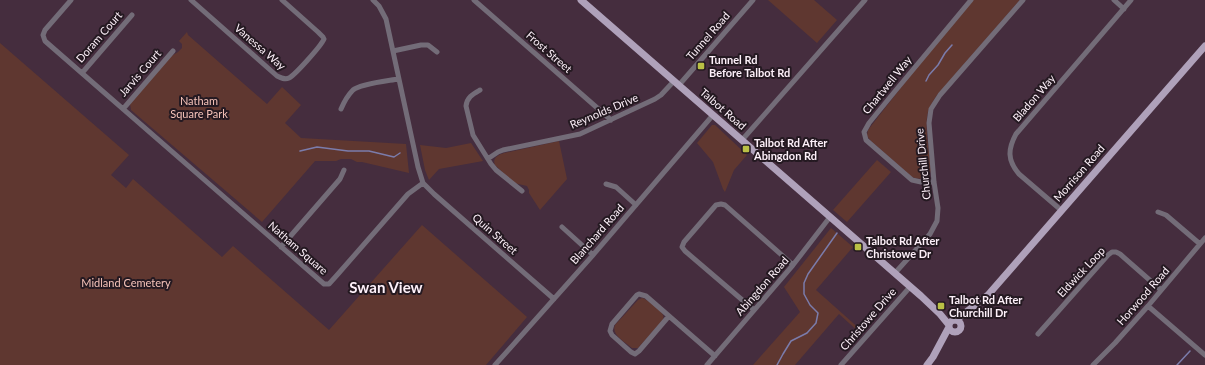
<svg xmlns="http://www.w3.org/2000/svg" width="1205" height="365" font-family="Lato,sans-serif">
	<rect width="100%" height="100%" fill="#452d3e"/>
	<path fill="#5f3730" d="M768,0H814L837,20L817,43Z
		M971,0H1020L937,95C934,100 931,104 929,109C923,125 930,153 931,170L929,177C923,179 918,179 912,177L871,141L867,136L868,130L951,23Z
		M187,32L188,35L267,104L282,87L301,105L285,123L301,138L406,144L409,173L362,162H357L351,159H341L336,161H315L262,222L131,110L130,104L170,57L178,52L182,48V44L179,41Z
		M0,43L129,155L111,175L126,188L133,179L222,257L233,246L329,330L422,225L527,317L486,365H0Z
		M712,125H715L747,155L734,170L725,192L723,189L713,162L697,143Z
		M559,141L567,179L540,210L529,193V190L527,186L514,183L495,165C492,158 498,155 504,153Z
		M471,143L483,161L439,169L429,180L425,170L420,145L446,148Z
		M877,160L891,172L847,222L833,210Z
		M831,228L853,247L816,290L862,331L860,333L839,314L795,365H753L800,312L784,287Z
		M642,298C647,299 661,310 663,315C664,317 663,319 662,321L638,348H632C625,342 611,335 615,325L638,300Z"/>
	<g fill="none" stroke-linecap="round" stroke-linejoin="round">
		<path stroke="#7b7cab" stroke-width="1.5" d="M926,81L929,75L938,65L945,53L952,45
			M300,151L317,147L348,151H369L394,157L400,153
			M777,365L783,354L791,341L807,333L816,323L818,313L810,305L804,294V283L808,274L837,233
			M1177,365L1190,351"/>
		<path stroke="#736c78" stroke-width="5" d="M71,0L45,30L43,35L45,41L324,284H329L338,274L408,194L423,183
			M191,0L277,76C281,78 285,80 289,78C295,75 321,46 324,39L323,37L318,32L282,0
			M373,0L379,6L386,19L418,167L423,183L434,194L554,299
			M474,0L611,120
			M1114,0L1124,9
			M393,51L421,45H428L437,52
			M82,73L132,15
			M679,85L753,0
			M480,90C473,94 467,97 466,106L473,135L491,164L496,170L522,191
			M123,109L173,51
			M341,109C344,102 347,96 353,90C360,84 387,81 398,79
			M742,140L865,0
			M489,158L498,152L503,150L580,134L655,99L661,95L674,81
			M934,182H921L912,180L866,140L864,132L869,123L896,90L971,0
			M606,184L616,187L636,205
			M1061,210L1019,174C1007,160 1008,149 1016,134L1131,0
			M1158,212L1166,215L1200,244
			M562,227L593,255
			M281,247L340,179L344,170
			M895,273L930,234L937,221L938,208L934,182L929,123L931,109L940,95L1023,0
			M1148,306L1205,355
			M754,310L685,251L682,247L684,242L716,205L721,204L725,205L793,265
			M669,316L639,351L635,354L631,352L612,335L610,331L612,324L637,295L639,294L646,296L715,356
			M1038,334L1108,255L1112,252H1116L1120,254L1161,290
			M495,365L593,255L713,115
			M707,365L793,265L830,217
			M841,365L910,287
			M1093,365L1115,343L1148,306L1205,238"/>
		<path stroke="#afa1ba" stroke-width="7" d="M581,0L921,296L940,314L949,325
			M949 326a6 6 0 1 1 12 0a6 6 0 1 1-12 0Z
			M956,320L988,295L1205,46
			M927,365L933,357L949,327"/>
	</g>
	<g fill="#bac045" stroke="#241921" stroke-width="1.5">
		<rect x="697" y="62" width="8" height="8" rx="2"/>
		<rect x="742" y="145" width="8" height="8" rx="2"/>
		<rect x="854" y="243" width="8" height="8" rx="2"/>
		<rect x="937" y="302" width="8" height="8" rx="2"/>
	</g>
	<g text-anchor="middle" stroke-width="4" stroke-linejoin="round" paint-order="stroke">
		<g font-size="11" fill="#fdf0f9" stroke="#241921">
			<text transform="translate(708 36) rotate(-49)" y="4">Tunnel Road</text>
			<text transform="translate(99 37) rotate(-49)" y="4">Doram Court</text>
			<text transform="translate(260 47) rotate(41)" y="4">Vanessa Way</text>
			<text transform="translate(549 52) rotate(41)" y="4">Frost Street</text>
			<text transform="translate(140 73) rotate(-49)" y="4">Jarvis Court</text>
			<text transform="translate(887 85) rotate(-51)" y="4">Chartwell Way</text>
			<text transform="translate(1034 98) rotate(-49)" y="4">Bladon Way</text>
			<text transform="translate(723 109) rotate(41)" y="4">Talbot Road</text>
			<text transform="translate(604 111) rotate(-23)" y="4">Reynolds Drive</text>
			<text transform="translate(923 164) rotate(-96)" y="4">Churchill Drive</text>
			<text transform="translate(1079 173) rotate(-49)" y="4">Morrison Road</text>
			<text transform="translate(495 234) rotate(41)" y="4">Quin Street</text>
			<text transform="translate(597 234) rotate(-49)" y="4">Blanchard Road</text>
			<text transform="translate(298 248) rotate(41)" y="4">Natham Square</text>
			<text transform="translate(1081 272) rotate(-47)" y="4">Eldwick Loop</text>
			<text transform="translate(762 286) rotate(-49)" y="4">Abingdon Road</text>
			<text transform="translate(1143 296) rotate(-49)" y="4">Horwood Road</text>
			<text transform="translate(868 319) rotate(-49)" y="4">Christowe Drive</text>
		</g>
		<g font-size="11" font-weight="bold" fill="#fdf0f9" stroke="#241921" text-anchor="start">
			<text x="709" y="64">Tunnel Rd<tspan x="709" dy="13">Before Talbot Rd</tspan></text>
			<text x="754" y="147">Talbot Rd After<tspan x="754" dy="13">Abingdon Rd</tspan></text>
			<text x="866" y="245">Talbot Rd After<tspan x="866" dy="13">Christowe Dr</tspan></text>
			<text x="949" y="304">Talbot Rd After<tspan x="949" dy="13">Churchill Dr</tspan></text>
		</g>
		<g font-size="11" fill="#f6c3b9" stroke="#241921">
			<text x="199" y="105">Natham<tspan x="199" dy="13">Square Park</tspan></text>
			<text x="126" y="287">Midland Cemetery</text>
		</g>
		<g font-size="15" font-weight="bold" fill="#fdf0f9" stroke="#241921">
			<text x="386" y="293">Swan View</text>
		</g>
	</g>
</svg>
